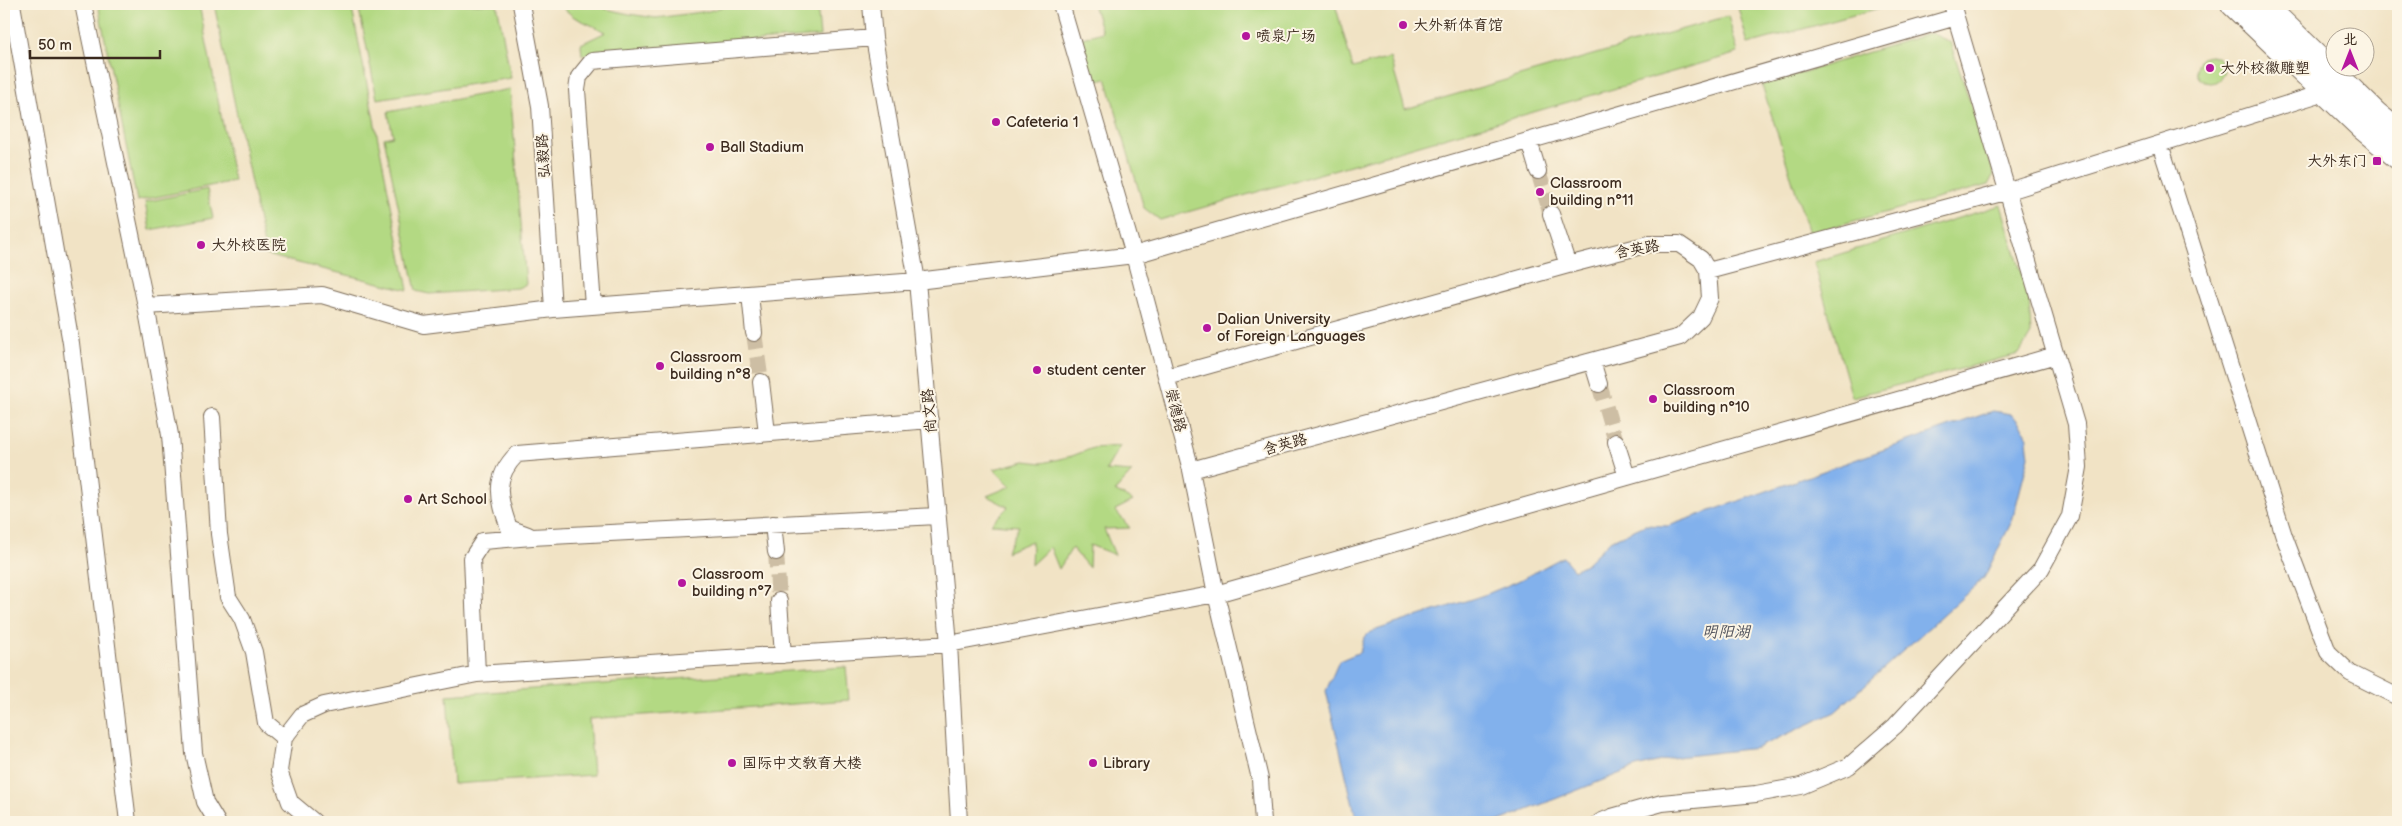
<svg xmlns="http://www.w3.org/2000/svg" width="2402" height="826" font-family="'Balsamiq Sans','LXGW WenKai TC',sans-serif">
	<rect width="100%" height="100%" fill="#fcf5e5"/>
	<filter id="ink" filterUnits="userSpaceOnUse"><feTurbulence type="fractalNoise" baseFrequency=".02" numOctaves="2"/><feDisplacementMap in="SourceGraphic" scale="10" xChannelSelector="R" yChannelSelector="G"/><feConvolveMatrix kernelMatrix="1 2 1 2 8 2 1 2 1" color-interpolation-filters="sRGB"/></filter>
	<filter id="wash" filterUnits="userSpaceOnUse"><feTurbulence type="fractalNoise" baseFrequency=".0096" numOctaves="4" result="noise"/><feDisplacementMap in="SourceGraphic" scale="20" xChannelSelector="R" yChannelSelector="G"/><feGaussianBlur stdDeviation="1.12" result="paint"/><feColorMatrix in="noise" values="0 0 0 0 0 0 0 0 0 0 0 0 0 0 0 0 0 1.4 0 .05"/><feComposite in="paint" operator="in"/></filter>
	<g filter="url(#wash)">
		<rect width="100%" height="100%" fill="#f1e3c5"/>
		<path fill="#b3d983" stroke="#778250" d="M98,4H199L234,181L137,201Z
			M214,4H351L408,290L266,255Z
			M358,4H497L511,78L377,99Z
			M558,4H598L606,9L629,14L656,18L709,11L731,4H817L820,36L582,55L581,44L606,32L574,17Z
			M1093,4H1335L1353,68L1390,58L1405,109L1728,16L1738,53L1160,220L1144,208L1106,78L1091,82L1079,39L1102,32Z
			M1737,4H1894L1748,44Z
			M1931,33L1950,42L1994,174L1988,185L1809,233L1762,85Z
			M2196 69a14 14 0 1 1 28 0a14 14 0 1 1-28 0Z
			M510,89L526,284L518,288L429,294L416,291L384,138L393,136L388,112Z
			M207,189L213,218L150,230L145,202Z
			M2001,205L2029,298L2031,334L2019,354L1852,397L1814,262Z
			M1120,446L1106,470L1132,472L1115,491L1133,501L1115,510L1130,528L1104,529L1115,555L1090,545L1089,568L1072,548L1059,569L1050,547L1031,565L1032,541L1006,552L1019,526L991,524L1008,507L987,496L1011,486L994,469L1025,461L1042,463L1072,456L1093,448Z
			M846,667L849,700L589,719L593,775L453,784L447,695Z"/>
		<path fill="#82b1ec" stroke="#5e6e85" d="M1993,411L2012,414L2026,432L2029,456L2012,521L1984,578L1835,712L1757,748L1677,757L1636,767L1497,822H1357L1326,691L1339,661L1360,652L1364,638L1370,632L1487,594L1518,581L1563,557L1574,570L1587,563L1610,541L1645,525L1668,526Z"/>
	</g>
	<g filter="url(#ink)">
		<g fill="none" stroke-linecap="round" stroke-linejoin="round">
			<path stroke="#cdbea4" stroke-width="16" stroke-dasharray="16 8" stroke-linecap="butt" d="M1538,171L1551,214
				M754,333L761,382
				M1599,384L1616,442
				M776,552L779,601"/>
			<g stroke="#7b6b58" stroke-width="18">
				<path id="street" d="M12,4L71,343L128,822
					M83,4L146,306L170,435L194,753L205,802L217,822
					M521,4L540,106L553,309
					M871,4L874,38L917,281L949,644L959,822
					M1061,4L1134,255L1191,470L1216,594L1260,779L1263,822
					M1529,141L1538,171
					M2160,144L2284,536L2328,652L2350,673L2398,697
					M1551,214L1568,265
					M1708,271L2009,191L2332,90
					M750,294L754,333
					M146,306L322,295L424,325L553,309L917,281L1134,255L1956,17
					M593,306L577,90L579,77L592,61L874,38
					M1592,361L1599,384
					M1167,377L1568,265L1649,244H1679L1701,259L1708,271L1710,298L1701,317L1680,337L1191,470
					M761,382L767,433
					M212,417L219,534L228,597L242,619L254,652L266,723L284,738
					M1616,442L1627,477
					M773,524L776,552
					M528,535L509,528C498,497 493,478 517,454L930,420
					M779,601L783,655
					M477,674L472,558L483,541L532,537L937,516
					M314,822L290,802L279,771L284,738L302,715L324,705L477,674L949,644L1216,594L2056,355
					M1600,822L1612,817L1662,803L1756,794L1801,786L1849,766L1895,726L2041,569L2070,516L2079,467L2076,424L1952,4"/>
			</g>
			<g stroke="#7b6b58" stroke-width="26">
				<path id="secondary" d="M2233,4L2363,128L2398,157
					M2263,4L2376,114L2398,132"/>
			</g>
			<use href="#street" stroke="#fff" stroke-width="16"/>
			<use href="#secondary" stroke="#fff" stroke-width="24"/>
		</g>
	</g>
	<g fill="#b5179e" stroke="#fcf5e5" stroke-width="2">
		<circle cx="1403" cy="25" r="5"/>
		<circle cx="1246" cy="36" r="5"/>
		<circle cx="2210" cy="68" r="5"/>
		<circle cx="996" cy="122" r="5"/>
		<circle cx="710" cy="147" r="5"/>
		<rect x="2372" y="156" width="10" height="10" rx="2.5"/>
		<circle cx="1540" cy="192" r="5"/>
		<circle cx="201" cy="245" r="5"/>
		<circle cx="1207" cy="328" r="5"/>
		<circle cx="660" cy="366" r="5"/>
		<circle cx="1037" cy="370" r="5"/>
		<circle cx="1653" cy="399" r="5"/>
		<circle cx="408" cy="499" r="5"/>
		<circle cx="682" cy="583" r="5"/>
		<circle cx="732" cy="763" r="5"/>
		<circle cx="1093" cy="763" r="5"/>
	</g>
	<g text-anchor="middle" stroke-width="4" stroke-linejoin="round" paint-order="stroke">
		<g font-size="15" fill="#3b2a1e" stroke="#fcf5e5" text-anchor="start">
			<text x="1413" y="30">大外新体育馆</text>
			<text x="1256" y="41">喷泉广场</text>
			<text x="2220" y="73">大外校徽雕塑</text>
			<text x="1006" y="127">Cafeteria 1</text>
			<text x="720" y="152">Ball Stadium</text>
			<text x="2367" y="166" text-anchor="end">大外东门</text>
			<text x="1550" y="188">Classroom<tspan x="1550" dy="17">building n°11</tspan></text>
			<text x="211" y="250">大外校医院</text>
			<text x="1217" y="324">Dalian University<tspan x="1217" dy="17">of Foreign Languages</tspan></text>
			<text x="670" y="362">Classroom<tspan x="670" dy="17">building n°8</tspan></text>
			<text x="1047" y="375">student center</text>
			<text x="1663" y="395">Classroom<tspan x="1663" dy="17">building n°10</tspan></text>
			<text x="418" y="504">Art School</text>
			<text x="692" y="579">Classroom<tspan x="692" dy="17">building n°7</tspan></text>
			<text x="742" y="768">国际中文教育大楼</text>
			<text x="1103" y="768">Library</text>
		</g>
		<g font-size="15" fill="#3b2a1e" stroke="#fcf5e5">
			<text transform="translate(543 156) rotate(-94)" y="5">弘毅路</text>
			<text transform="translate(1637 249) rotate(-10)" y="5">含英路</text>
			<text transform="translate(1176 410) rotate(76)" y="5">崇德路</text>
			<text transform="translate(929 411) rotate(-95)" y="5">尚文路</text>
			<text transform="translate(1285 444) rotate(-15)" y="5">含英路</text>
		</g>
		<g font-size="16" font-style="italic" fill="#50525c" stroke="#fcf5e5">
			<text x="1726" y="637">明阳湖</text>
		</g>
	</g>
	<rect width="2402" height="826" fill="none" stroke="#fcf5e5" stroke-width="20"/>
	<g transform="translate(2350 52)"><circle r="24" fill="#fcf5e5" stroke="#afa495"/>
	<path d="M0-4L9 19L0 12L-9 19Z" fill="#b5179e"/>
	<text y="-8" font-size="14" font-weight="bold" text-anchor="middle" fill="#3b2a1e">北</text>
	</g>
	<path d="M30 50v8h130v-8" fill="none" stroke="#3b2a1e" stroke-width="2.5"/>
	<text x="38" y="50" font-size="15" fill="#3b2a1e" stroke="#fcf5e5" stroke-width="4" paint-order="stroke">50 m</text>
</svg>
